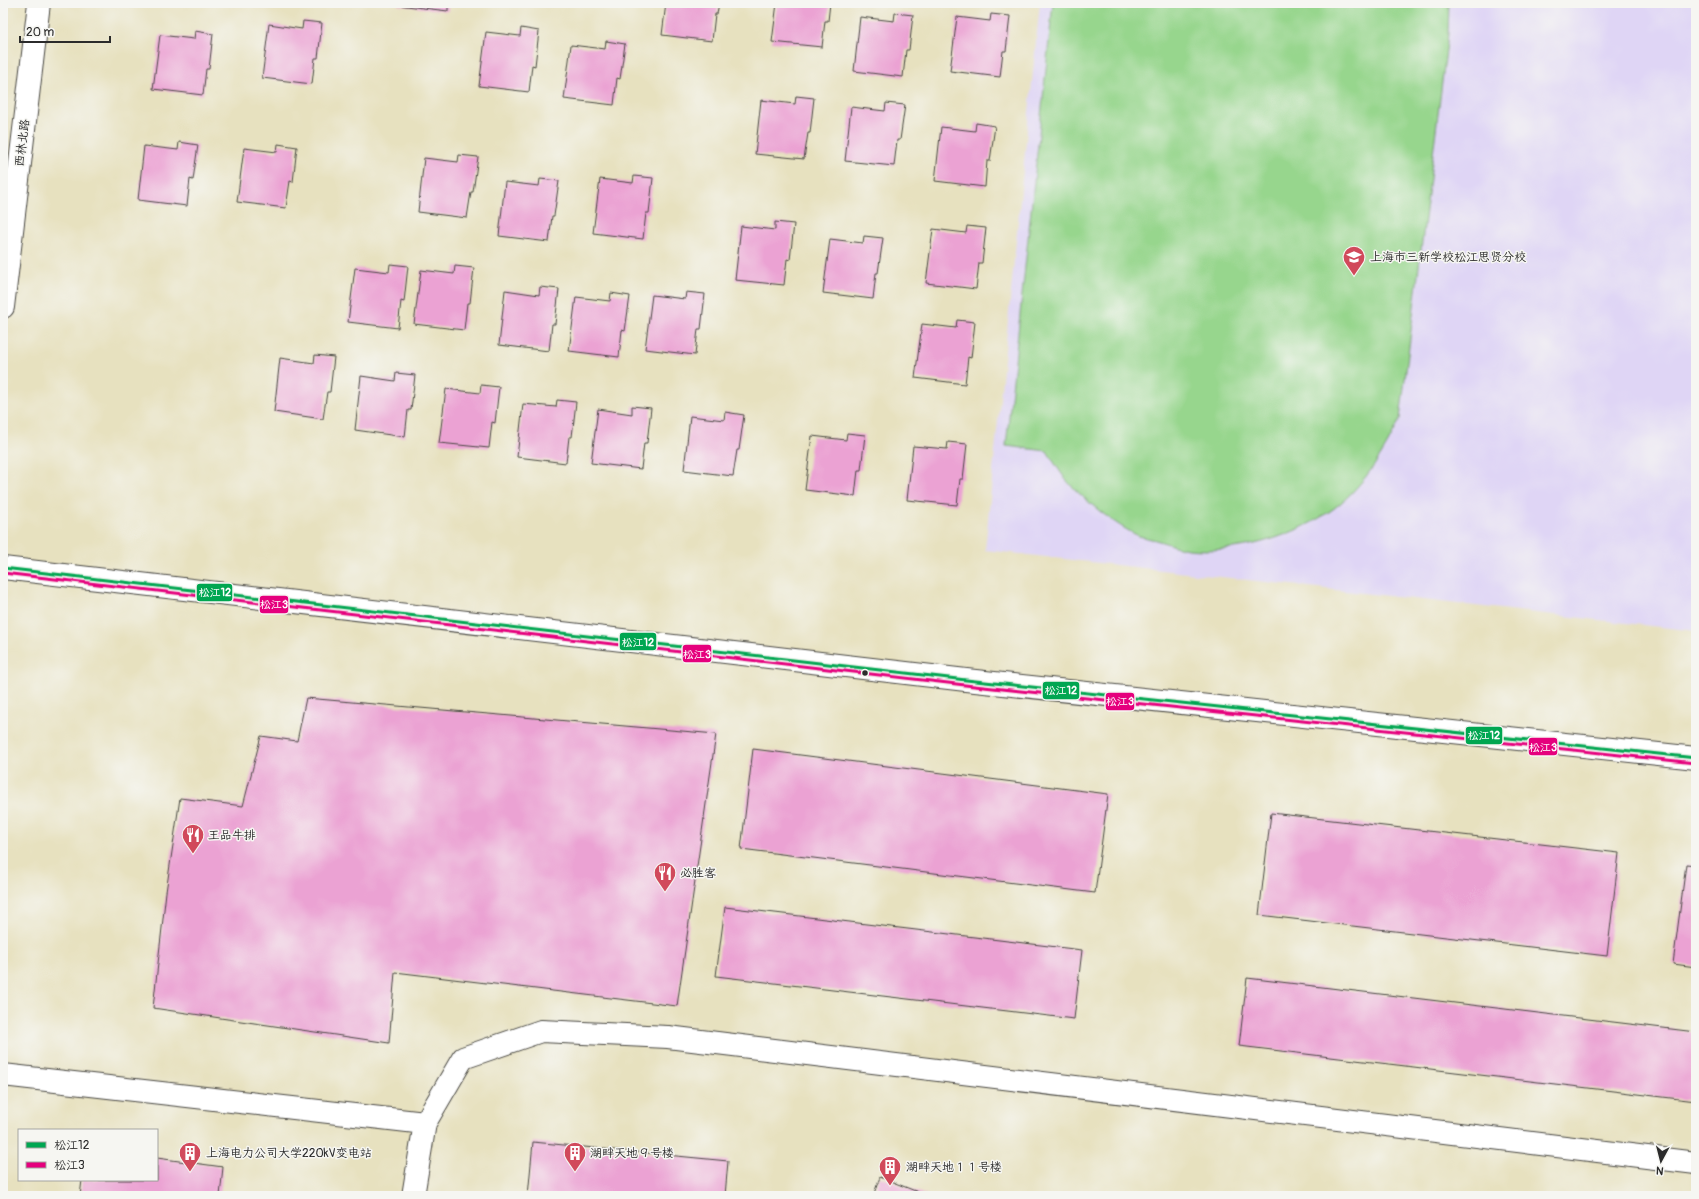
<svg xmlns="http://www.w3.org/2000/svg" width="1699" height="1199" font-family="Pangolin,'LXGW WenKai TC',sans-serif">
	<rect width="100%" height="100%" fill="#f6f6f2"/>
	<filter id="ink" filterUnits="userSpaceOnUse"><feTurbulence type="fractalNoise" baseFrequency=".025" numOctaves="2"/><feDisplacementMap in="SourceGraphic" scale="8" xChannelSelector="R" yChannelSelector="G"/><feConvolveMatrix kernelMatrix="1 2 1 2 8 2 1 2 1" color-interpolation-filters="sRGB"/></filter>
	<filter id="wash" filterUnits="userSpaceOnUse"><feTurbulence type="fractalNoise" baseFrequency=".012" numOctaves="4" result="noise"/><feDisplacementMap in="SourceGraphic" scale="16" xChannelSelector="R" yChannelSelector="G"/><feGaussianBlur stdDeviation="0.9" result="paint"/><feColorMatrix in="noise" values="0 0 0 0 0 0 0 0 0 0 0 0 0 0 0 0 0 1.4 0 .05"/><feComposite in="paint" operator="in"/></filter>
	<g filter="url(#wash)">
		<rect width="100%" height="100%" fill="#e7e1bf"/>
		<path fill="#dfd5f5" d="M1040,3H1696V631L985,550Z"/>
		<path fill="#97d68d" stroke="#61805c" d="M1053,3H1449L1448,34L1400,419C1385,453 1361,490 1329,512C1290,538 1236,554 1188,549C1179,548 1169,544 1159,541C1153,539 1145,538 1139,536C1116,526 1084,500 1067,481C1060,472 1053,461 1047,451L1006,446Z"/>
		<g id="blocks">
			<path fill="#eba2d3" d="M398,3H448V11L398,5Z
				M666,3H719L717,14H715L712,41L662,35Z
				M777,3H830L828,21H825L822,47L772,42Z
				M895,13L913,15L909,50H906L903,77L854,71L860,17L894,21Z
				M991,14L1010,16L1006,51H1003L1000,77L950,71L957,17L990,21Z
				M303,21L322,23L318,58H315L312,84L262,78L269,24L302,29Z
				M521,28L539,31L535,66L532,65L529,92L479,86L486,32L520,36Z
				M195,31L213,34L209,69H206L203,95L153,89L160,35L194,39Z
				M606,41L625,44L620,79L617,78L614,105L564,99L571,45L605,49Z
				M796,96L814,98L810,133H808L804,159L755,154L761,100L795,104Z
				M886,103L905,105L900,140H897L894,166L845,161L851,107L885,111Z
				M976,123L995,126L990,161H987L985,187L935,181L941,127L975,131Z
				M179,142L198,145L193,180L190,179L187,206L138,200L144,146L178,150Z
				M278,144L297,147L293,182L290,181L286,208L237,202L244,148L277,152Z
				M459,155L478,157L473,192H471L467,218L418,212L424,158L458,162Z
				M634,176L653,178L649,213H646L643,239L593,233L600,179L633,183Z
				M540,179L559,181L554,216H552L549,242L499,236L505,182L539,186Z
				M775,222L794,224L790,260L787,259L784,285L735,280L741,226L775,230Z
				M967,226L986,228L982,263H979L976,289L926,283L933,229L966,233Z
				M864,236L883,238L878,273H876L873,299L823,293L830,239L863,243Z
				M390,264L408,266L404,302L401,301L398,328L348,322L355,268L389,272Z
				M455,266L474,268L470,303H467L464,330L414,324L421,270L454,274Z
				M540,287L559,289L555,324H552L549,351L499,345L505,290L539,295Z
				M686,292L705,294L701,329H698L695,355L645,349L652,295L685,299Z
				M611,293L630,296L625,331L622,330L619,357L569,351L576,297L610,301Z
				M957,320L975,322L971,358L968,357L965,384L915,378L922,324L956,328Z
				M315,355L334,357L330,392H327L323,419L274,412L280,358L314,363Z
				M396,373L415,375L411,410H408L405,437L355,430L361,376L395,381Z
				M481,385L499,387L495,423L492,422L489,448L439,443L446,389L480,393Z
				M557,400L576,402L572,437H569L566,463L517,457L523,404L556,407Z
				M632,406L651,408L647,443H644L641,469L591,463L598,409L632,414Z
				M725,412L744,415L739,450H737L733,476L684,470L690,416L724,420Z
				M847,433L865,435L861,470H858L855,496L805,490L812,436L846,440Z
				M948,442L967,444L963,479H960L957,505L907,500L913,446L947,449Z
				M306,698L716,734L677,1006L395,972L389,1043L153,1008L166,892L180,798L243,806L261,736L297,741Z
				M753,749L1108,794L1095,893L741,849Z
				M1271,813L1619,853L1607,956L1259,915Z
				M1686,864L1696,865V967L1673,964Z
				M725,907L1082,950L1074,1019L716,976Z
				M1247,978L1696,1032V1101L1239,1046Z
				M533,1142L728,1161L725,1196H528Z
				M157,1158L223,1167L220,1196H80L82,1180H157Z
				M880,1177L928,1196H873Z"/>
		</g>
	</g>
	<g filter="url(#ink)">
		<use href="#blocks" fill-opacity="0" stroke="#474641" stroke-width="1"/>
		<g fill="none" stroke-linecap="round" stroke-linejoin="round">
			<g stroke="#474641" stroke-width="24">
				<path id="minor" d="M3,307L39,3
					M3,568L966,680L1696,758
					M3,1075L425,1123
					M413,1196L425,1123L463,1058L541,1031L668,1037L1696,1163"/>
			</g>
			<use href="#minor" stroke="#fff" stroke-width="22"/>
			<g stroke="#f6f6f2" stroke-width="6">
				<path id="bus-1" d="M3,568L966,680L1696,758"/>
			</g>
			<g stroke="#f6f6f2" stroke-width="6">
				<path id="bus-2" d="M3,573L965,685L1695,763"/>
			</g>
			<use href="#bus-1" stroke="#00a651" stroke-width="3"/>
			<use href="#bus-2" stroke="#e5007d" stroke-width="3"/>
		</g>
	</g>
	<defs>
		<g id="school-pin" transform="scale(1.15)"><path d="M0 17L-7.5 6A9.5 9.5 0 1 1 7.5 6Z" fill="#d1495b" stroke="#f6f6f2"/><path d="M0-5L7-2L0 1L-7-2ZM-4 1L0 2.5L4 1V4Q0 6-4 4Z" fill="#fff"/></g>
		<g id="restaurant-pin" transform="scale(1.15)"><path d="M0 17L-7.5 6A9.5 9.5 0 1 1 7.5 6Z" fill="#d1495b" stroke="#f6f6f2"/><path d="M-5-6h1v4h1v-4h1v4h1v-4h1v5L-1.5 .5V6h-2V.5L-5-1ZM5-6V6H3V1.5H1.5Q1.5-4 5-6Z" fill="#fff"/></g>
		<g id="building-pin" transform="scale(1.15)"><path d="M0 17L-7.5 6A9.5 9.5 0 1 1 7.5 6Z" fill="#d1495b" stroke="#f6f6f2"/><path d="M-4-6H4V6H1V3H-1V6H-4ZM-2.5-4.3h1.7v1.8h-1.7ZM.8-4.3h1.7v1.8H.8ZM-2.5-1h1.7V.8h-1.7ZM.8-1h1.7V.8H.8Z" fill="#fff"/></g>
	</defs>
	<g fill-rule="evenodd">
		<use href="#school-pin" x="1354" y="257"/>
		<use href="#restaurant-pin" x="193" y="835"/>
		<use href="#restaurant-pin" x="665" y="873"/>
		<use href="#building-pin" x="190" y="1153"/>
		<use href="#building-pin" x="575" y="1153"/>
		<use href="#building-pin" x="890" y="1167"/>
	</g>
	<circle fill="#2b2b2b" stroke="#f6f6f2" stroke-width="1.5" cx="865" cy="673" r="3.5"/>
	<g text-anchor="middle" stroke-width="3" stroke-linejoin="round" paint-order="stroke">
		<g font-size="12" fill="#2b2b2b" stroke="#f6f6f2">
			<text transform="translate(22 143) rotate(-83)" y="4">西林北路</text>
		</g>
		<g font-size="12" fill="#2b2b2b" stroke="#f6f6f2" text-anchor="start">
			<text x="1370" y="261">上海市三新学校松江思贤分校</text>
			<text x="208" y="839">王品牛排</text>
			<text x="680" y="877">必胜客</text>
			<text x="206" y="1157">上海电力公司大学220kV变电站</text>
			<text x="590" y="1157">湖畔天地９号楼</text>
			<text x="906" y="1171">湖畔天地１１号楼</text>
		</g>
	</g>
	<g stroke="#f6f6f2" stroke-width="1.5">
		<rect x="196" y="583" width="37" height="19" rx="4" fill="#00a651"/>
		<rect x="259" y="595" width="30" height="19" rx="4" fill="#e5007d"/>
		<rect x="619" y="632" width="38" height="19" rx="4" fill="#00a651"/>
		<rect x="682" y="644" width="30" height="19" rx="4" fill="#e5007d"/>
		<rect x="1042" y="681" width="38" height="19" rx="4" fill="#00a651"/>
		<rect x="1105" y="692" width="30" height="19" rx="4" fill="#e5007d"/>
		<rect x="1465" y="726" width="38" height="19" rx="4" fill="#00a651"/>
		<rect x="1528" y="737" width="30" height="19" rx="4" fill="#e5007d"/>
	</g>
	<g font-size="11" text-anchor="middle" font-weight="bold" fill="#fff">
		<text x="215" y="596">松江12</text>
		<text x="274" y="608">松江3</text>
		<text x="638" y="646">松江12</text>
		<text x="697" y="658">松江3</text>
		<text x="1061" y="694">松江12</text>
		<text x="1120" y="705">松江3</text>
		<text x="1484" y="739">松江12</text>
		<text x="1543" y="751">松江3</text>
	</g>
	<rect width="1699" height="1199" fill="none" stroke="#f6f6f2" stroke-width="16"/>
	<rect x="18" y="1129" width="140" height="52" fill="#f6f6f2" stroke="#a5a5a2"/>
	<rect x="26" y="1142" width="20" height="6" fill="#00a651" stroke="#a5a5a2"/>
	<text x="54" y="1149" font-size="12" fill="#2b2b2b">松江12</text>
	<rect x="26" y="1162" width="20" height="6" fill="#e5007d" stroke="#a5a5a2"/>
	<text x="54" y="1169" font-size="12" fill="#2b2b2b">松江3</text>
	<g transform="translate(1661 1161) rotate(187)" stroke="#f6f6f2" stroke-width="3" paint-order="stroke">
	<path d="M0-3L7 15L0 10L-7 15Z" fill="#2b2b2b"/>
	<text y="-6" font-size="11" font-weight="bold" text-anchor="middle" fill="#2b2b2b">N</text>
	</g>
	<path d="M20 36v6h90v-6" fill="none" stroke="#2b2b2b" stroke-width="2"/>
	<text x="26" y="36" font-size="12" fill="#2b2b2b" stroke="#f6f6f2" stroke-width="3" paint-order="stroke">20 m</text>
</svg>
